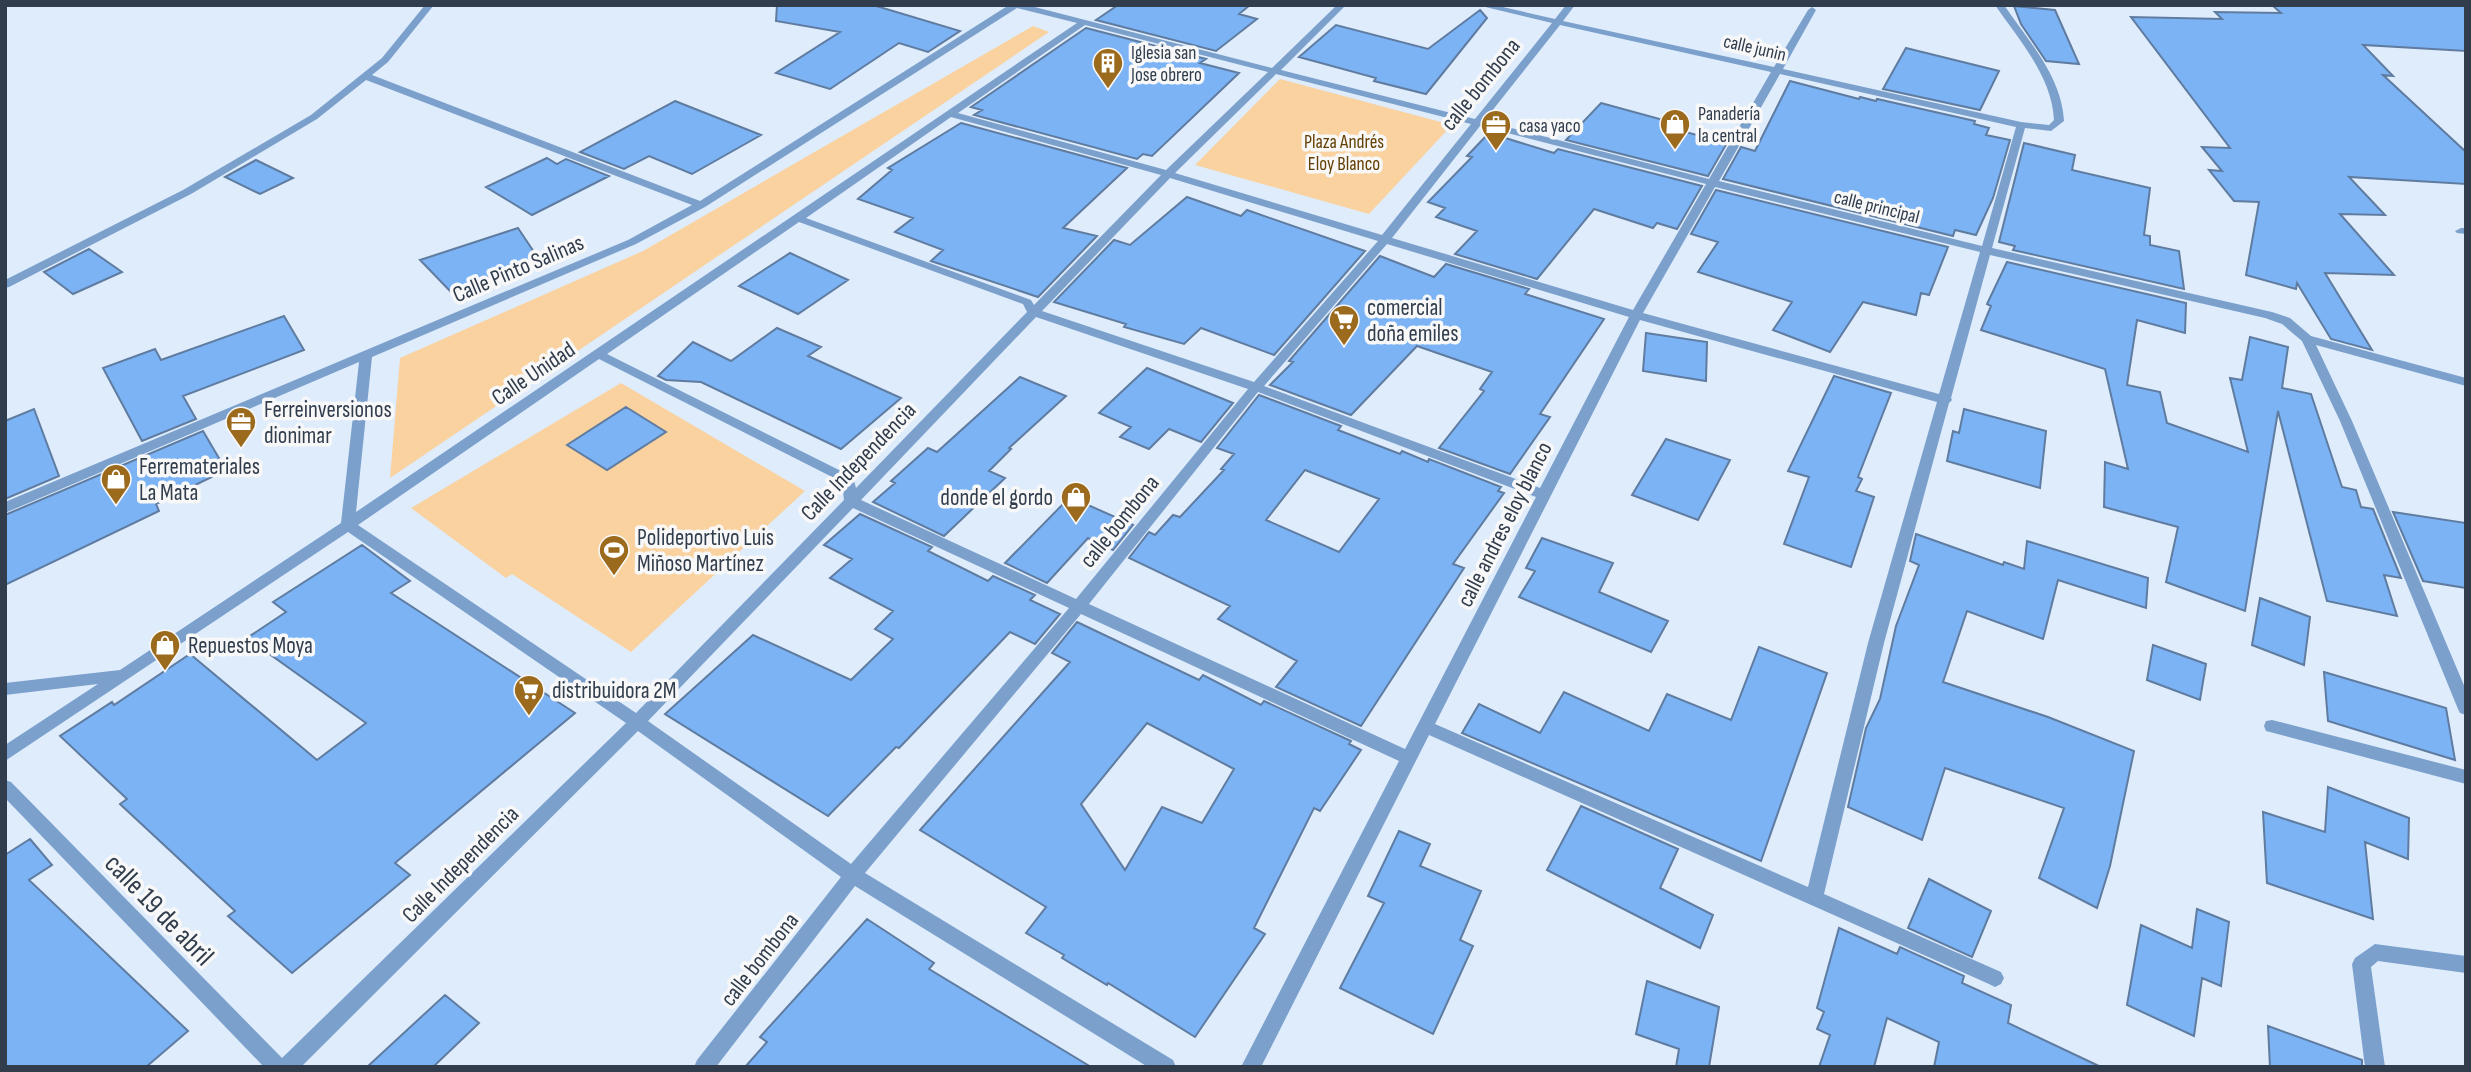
<svg xmlns="http://www.w3.org/2000/svg" width="2471" height="1072" font-family="'Sofia Sans Condensed',sans-serif">
	<rect width="100%" height="100%" fill="#dfecfc"/>
	<path fill="#f9d2a0" d="M1033,26L1049,32L390,478L400,358L643,251Z
		M1280,79L1452,125L1369,214L1195,165Z
		M621,383L805,491L631,652L512,574L506,578L411,508Z"/>
	<path fill="#7cb3f5" stroke="#5f7ca0" stroke-width="2" fill-rule="evenodd" d="M777,5H873L960,31L928,52L899,43L830,89L776,73L840,32L776,21Z
		M1118,5H1250L1239,14L1257,19L1216,51L1096,20Z
		M2272,5H2466V51L2363,45L2393,76L2383,75L2466,152V184L2349,177L2385,215L2340,214L2394,275L2325,273L2372,350L2331,339L2297,283L2296,289L2246,275L2259,202L2234,201L2209,170L2222,171L2202,147L2230,148L2131,17L2222,19L2215,12L2281,13Z
		M2014,6L2055,10L2079,64L2046,61L2021,24Z
		M1480,10L1487,18L1426,94L1374,81L1376,78L1299,57L1336,25L1428,49Z
		M1086,28L1206,59L1200,63L1239,73L1152,156L1143,154L1137,159L974,115L982,110L971,107Z
		M1906,48L1999,71L1980,110L1883,89Z
		M1790,81L1859,99L1860,97L1876,101L1877,99L1975,121L1974,124L1989,128L1986,135L2010,140L1993,198L1976,235L1955,230L1953,236L1723,179L1741,147L1755,151Z
		M675,101L761,135L692,174L649,156L624,169L580,152Z
		M1601,103L1678,124L1674,129L1727,143L1708,176L1566,140Z
		M961,123L1127,168L1063,228L1097,236L1038,297L931,261L943,250L895,232L913,218L858,199L892,170L888,168Z
		M1489,133L1554,153L1558,149L1702,186L1677,229L1657,223L1653,228L1594,209L1537,279L1455,254L1477,231L1436,217L1445,208L1428,202L1472,157L1467,156Z
		M2024,143L2075,155L2072,170L2150,188L2144,235L2150,236V245L2179,251L2184,289L2013,250L2015,246L1999,242Z
		M547,158L557,164L566,159L609,176L532,215L486,187Z
		M256,160L293,178L260,194L225,177Z
		M1716,190L1948,247L1929,295L1921,293L1916,315L1863,302L1830,352L1773,330L1792,302L1698,272L1718,242L1691,234Z
		M1187,197L1241,216L1247,210L1365,251L1274,355L1201,328L1184,344L1124,327L1126,324L1054,302L1114,240L1130,245Z
		M518,228L538,258L451,292L420,260Z
		M89,249L122,272L73,294L44,272Z
		M790,253L848,280L798,314L739,286Z
		M1380,256L1434,277L1446,264L1529,289L1525,294L1604,319L1540,414L1550,417L1510,474L1439,448L1484,391L1480,389L1492,372L1417,346L1351,415L1270,385L1293,362L1289,361Z
		M2007,262L2186,303L2185,333L2137,320L2127,385L2160,392L2167,423L2248,452L2230,378L2242,380L2250,337L2288,347L2282,388L2311,394L2342,487L2356,490L2361,507L2373,509L2401,578L2384,575L2397,616L2327,601L2278,411L2245,611L2166,582L2178,527L2104,507L2105,462L2128,469L2105,369L1981,330L1991,306L1987,304Z
		M284,316L304,350L183,396L196,419L142,441L103,368L155,349L161,360Z
		M777,328L821,347L808,356L901,398L841,449L701,382L666,380L658,376L693,342L731,361Z
		M1646,333L1707,342L1706,381L1643,371Z
		M1147,368L1233,403L1201,442L1169,429L1149,449L1120,437L1131,427L1099,413Z
		M1834,376L1891,393L1858,477L1862,479L1856,491L1874,497L1851,567L1784,544L1809,477L1788,471Z
		M1020,377L1066,396L1009,448L1011,449L989,471L1005,478L944,536L873,502L895,483L891,481L928,448L937,452Z
		M1259,395L1341,426L1338,430L1400,454L1402,451L1428,462L1429,459L1501,487L1498,491L1504,493L1453,564L1464,568L1361,726L1276,687L1297,661L1218,619L1230,606L1129,558L1149,532L1155,535L1173,515L1180,517L1224,470L1221,469L1234,454L1217,448ZM1305,470L1379,499L1339,552L1266,520Z
		M626,407L666,432L607,470L567,445Z
		M34,409L59,476L5,499V421Z
		M1964,409L2046,431L2040,488L1947,461L1953,431L1959,433Z
		M203,431L226,470L156,504L159,511L5,585V515Z
		M1666,439L1730,460L1698,520L1632,495Z
		M1070,497L1133,525L1113,550L1088,538L1047,583L1005,563Z
		M2393,512L2466,523V588L2423,581Z
		M860,514L932,547L928,551L988,581L993,576L1035,595L1030,600L1060,614L1035,644L1010,632L899,748L896,747L828,816L665,714L753,635L851,680L893,639L875,629L893,611L830,578L852,559L824,545Z
		M1916,534L2003,565L2004,562L2024,569L2027,541L2148,578L2146,608L2058,580L2043,639L1967,611L1943,682L2048,717L2134,751L2110,866L2097,908L2039,878L2064,808L1945,768L1922,840L1848,807L1866,728L1880,699L1896,626L1919,565L1910,561Z
		M1542,538L1613,563L1599,592L1668,621L1651,652L1519,597L1535,571L1526,568Z
		M362,545L410,581L391,593L575,713L395,863L410,875L292,973L228,916L235,911L120,804L127,799L60,736L112,702L114,705L190,654L317,760L366,723L247,638L286,612L273,602Z
		M2260,598L2310,617L2304,665L2252,645Z
		M1077,622L1199,680L1203,675L1261,705L1264,701L1351,741L1349,744L1361,750L1320,811L1314,808L1254,928L1265,934L1195,1037L1108,983L1107,985L1062,958L1064,955L1026,933L1046,907L920,830L1070,662L1052,653ZM1147,723L1234,769L1202,823L1162,807L1125,870L1081,804Z
		M2153,645L2206,664L2200,700L2147,680Z
		M1759,647L1827,673L1761,861L1462,733L1479,704L1540,733L1564,692L1649,731L1667,694L1731,720Z
		M2324,672L2446,708L2455,760L2328,721Z
		M2328,787L2409,818L2408,859L2365,842L2373,919L2267,883L2263,812L2325,832Z
		M1581,806L1678,849L1660,888L1713,915L1700,948L1547,870Z
		M1399,831L1430,844L1420,866L1481,891L1460,940L1473,946L1433,1034L1340,988L1384,903L1368,896Z
		M30,839L52,865L29,880L188,1031L146,1067H5V855Z
		M1929,879L1991,911L1972,957L1908,928Z
		M2197,909L2229,922L2221,986L2202,978L2194,1036L2127,1005L2141,925L2192,948Z
		M867,919L934,963L929,969L1091,1067H745L767,1042L760,1037Z
		M1839,928L1897,954L1900,947L1964,976L1962,983L2011,1005L2008,1023L2101,1067H1934L1939,1042L1887,1018L1874,1067H1819L1830,1035L1817,1029L1824,1012L1817,1008Z
		M1647,981L1719,1007L1709,1067H1676L1679,1049L1636,1034Z
		M445,995L479,1023L433,1067H367Z
		M2268,1026L2362,1060V1067H2270Z"/>
	<g fill="none" stroke-linecap="round" stroke-linejoin="round">
		<path fill="#7ba0cc" fill-rule="evenodd" d="M425,5H434L388,62L372,75L700,201L1009,5H1027L1272,68L1337,5H1346L1281,70L1475,119L1552,23L1477,5H1494L1555,19L1566,5H1575L1563,21L1774,67L1808,10L1812,7L1816,10L1783,69L2021,122L2049,125L2054,120C2052,76 2019,40 1995,5H2004C2028,40 2062,77 2064,121L2051,131L2025,128L1992,248L2272,312L2290,318L2311,336L2466,378V386L2316,345L2352,421L2466,690V715L2460,713L2458,709L2340,421L2302,341L2282,324L2265,318L1990,255L1951,398L1952,400L1949,403L1884,643L1824,894L2001,972L2004,978L2001,984L1995,987L1989,984L1429,735L1261,1067H1241L1399,761L1081,614L865,873L1173,1060L1176,1067H1148L855,886L716,1067H694L697,1060L841,877L638,731L301,1067H264L5,798V780L11,782L282,1058L626,723L348,532L5,761V745L98,684L5,695V683L120,670L341,523L359,362L5,513V502L628,240L692,205L366,80L317,119L191,194L9,287L5,288V280L183,190L311,115L382,58ZM1017,8L1077,23L356,512L372,357L636,244L705,207ZM1085,25L1268,72L1166,170L958,113ZM1560,25L1771,72L1709,179L1484,121ZM1276,74L1471,124L1382,235L1175,173ZM1780,74L2016,127L1982,246L1719,181ZM951,117L1161,175L1034,305L1031,300L806,218ZM1480,126L1706,184L1633,310L1392,238ZM1170,178L1378,241L1254,382L1042,311ZM1715,187L1980,252L1939,394L1643,313ZM799,222L1023,304L1027,312L856,488L853,477L607,354ZM1387,244L1629,317L1540,488L1264,386ZM1036,317L1248,389L1076,599L861,500ZM1640,320L1937,402L1868,643L1808,887L1435,724ZM599,359L842,482L844,500L636,713L358,525ZM1258,392L1536,497L1405,749L1089,604ZM853,508L1069,608L851,864L648,721Z
			M2461,228H2466V234L2457,233L2455,231Z
			M2272,720L2466,770V784L2266,731L2264,726L2266,721Z
			M2375,944L2466,956V973L2378,961L2371,967L2385,1067H2365L2352,964L2355,958Z"/>
	</g>
	<defs>
		<g id="building-pin" transform="scale(1.575)"><path d="M0 17L-7.5 6A9.5 9.5 0 1 1 7.5 6Z" fill="#9b6a1d" stroke="#f8f8f8"/><path d="M-4-6H4V6H1V3H-1V6H-4ZM-2.5-4.3h1.7v1.8h-1.7ZM.8-4.3h1.7v1.8H.8ZM-2.5-1h1.7V.8h-1.7ZM.8-1h1.7V.8H.8Z" fill="#fff"/></g>
		<g id="shop-pin" transform="scale(1.575)"><path d="M0 17L-7.5 6A9.5 9.5 0 1 1 7.5 6Z" fill="#9b6a1d" stroke="#f8f8f8"/><path d="M-5-2.5h2.3a2.7 3.5 0 0 1 5.4 0H5L5.5 6h-11ZM-1.5-2.5h3a1.5 2.3 0 0 0-3 0Z" fill="#fff"/></g>
		<g id="office-pin" transform="scale(1.575)"><path d="M0 17L-7.5 6A9.5 9.5 0 1 1 7.5 6Z" fill="#9b6a1d" stroke="#f8f8f8"/><path d="M-6-3h4V-5.5h4V-3h4V5H-6ZM-1-4.5V-3h2v-1.5ZM-6 0V1H6V0Z" fill="#fff"/></g>
		<g id="supermarket-pin" transform="scale(1.575)"><path d="M0 17L-7.5 6A9.5 9.5 0 1 1 7.5 6Z" fill="#9b6a1d" stroke="#f8f8f8"/><path d="M-6-5.5h2.5l.6 2H6L4.5 2H-2.5L-4.4-4H-6ZM-1.5 3.2a1.3 1.3 0 1 0 .1 0ZM3 3.2a1.3 1.3 0 1 0 .1 0Z" fill="#fff"/></g>
		<g id="stadium-pin" transform="scale(1.575)"><path d="M0 17L-7.5 6A9.5 9.5 0 1 1 7.5 6Z" fill="#9b6a1d" stroke="#f8f8f8"/><path d="M0-5a6.5 5 0 1 0 0 10a6.5 5 0 1 0 0-10ZM-3.5-1.8h7v3.6h-7Z" fill="#fff"/></g>
	</defs>
	<g fill-rule="evenodd">
		<use href="#building-pin" x="1108" y="63"/>
		<use href="#shop-pin" x="1675" y="124"/>
		<use href="#office-pin" x="1496" y="125"/>
		<use href="#supermarket-pin" x="1344" y="320"/>
		<use href="#office-pin" x="241" y="422"/>
		<use href="#shop-pin" x="116" y="479"/>
		<use href="#shop-pin" x="1076" y="497"/>
		<use href="#stadium-pin" x="614" y="550"/>
		<use href="#shop-pin" x="165" y="645"/>
		<use href="#supermarket-pin" x="529" y="690"/>
	</g>
	<g text-anchor="middle" stroke-width="7" stroke-linejoin="round" paint-order="stroke">
		<g font-size="19" fill="#313d4d" stroke="#f8f8f8">
			<text transform="translate(1755 47) rotate(13)" y="7">calle junin</text>
			<text transform="translate(1877 206) rotate(14)" y="7">calle principal</text>
		</g>
		<g font-size="19" fill="#313d4d" stroke="#f8f8f8" text-anchor="start">
			<text x="1131" y="59">Iglesia san<tspan x="1131" dy="22">Jose obrero</tspan></text>
			<text x="1698" y="120">Panadería<tspan x="1698" dy="22">la central</tspan></text>
			<text x="1519" y="132">casa yaco</text>
		</g>
		<g font-size="19" fill="#623e00" stroke="#f8f8f8">
			<text x="1344" y="148">Plaza Andrés<tspan x="1344" dy="22">Eloy Blanco</tspan></text>
		</g>
		<g font-size="23" fill="#313d4d" stroke="#f8f8f8">
			<text transform="translate(1480 84) rotate(-51)" y="8">calle bombona</text>
			<text transform="translate(518 268) rotate(-23)" y="8">Calle Pinto Salinas</text>
			<text transform="translate(533 373) rotate(-34)" y="8">Calle Unidad</text>
			<text transform="translate(858 461) rotate(-46)" y="8">Calle Independencia</text>
			<text transform="translate(1119 521) rotate(-51)" y="8">calle bombona</text>
			<text transform="translate(1504 524) rotate(-63)" y="8">calle andres eloy blanco</text>
			<text transform="translate(460 864) rotate(-45)" y="8">Calle Independencia</text>
			<text transform="translate(759 959) rotate(-52)" y="8">calle bombona</text>
		</g>
		<g font-size="23" fill="#313d4d" stroke="#f8f8f8" text-anchor="start">
			<text x="1367" y="315">comercial<tspan x="1367" dy="26">doña emiles</tspan></text>
			<text x="264" y="417">Ferreinversionos<tspan x="264" dy="26">dionimar</tspan></text>
			<text x="139" y="474">Ferremateriales<tspan x="139" dy="26">La Mata</tspan></text>
			<text x="1053" y="505" text-anchor="end">donde el gordo</text>
			<text x="637" y="545">Polideportivo Luis<tspan x="637" dy="26">Miñoso Martínez</tspan></text>
			<text x="188" y="653">Repuestos Moya</text>
			<text x="552" y="698">distribuidora 2M</text>
		</g>
		<g font-size="28" fill="#313d4d" stroke="#f8f8f8">
			<text transform="translate(160 909) rotate(46)" y="10">calle 19 de abril</text>
		</g>
	</g>
	<rect width="2471" height="1072" fill="none" stroke="#313d4d" stroke-width="14"/>
</svg>
